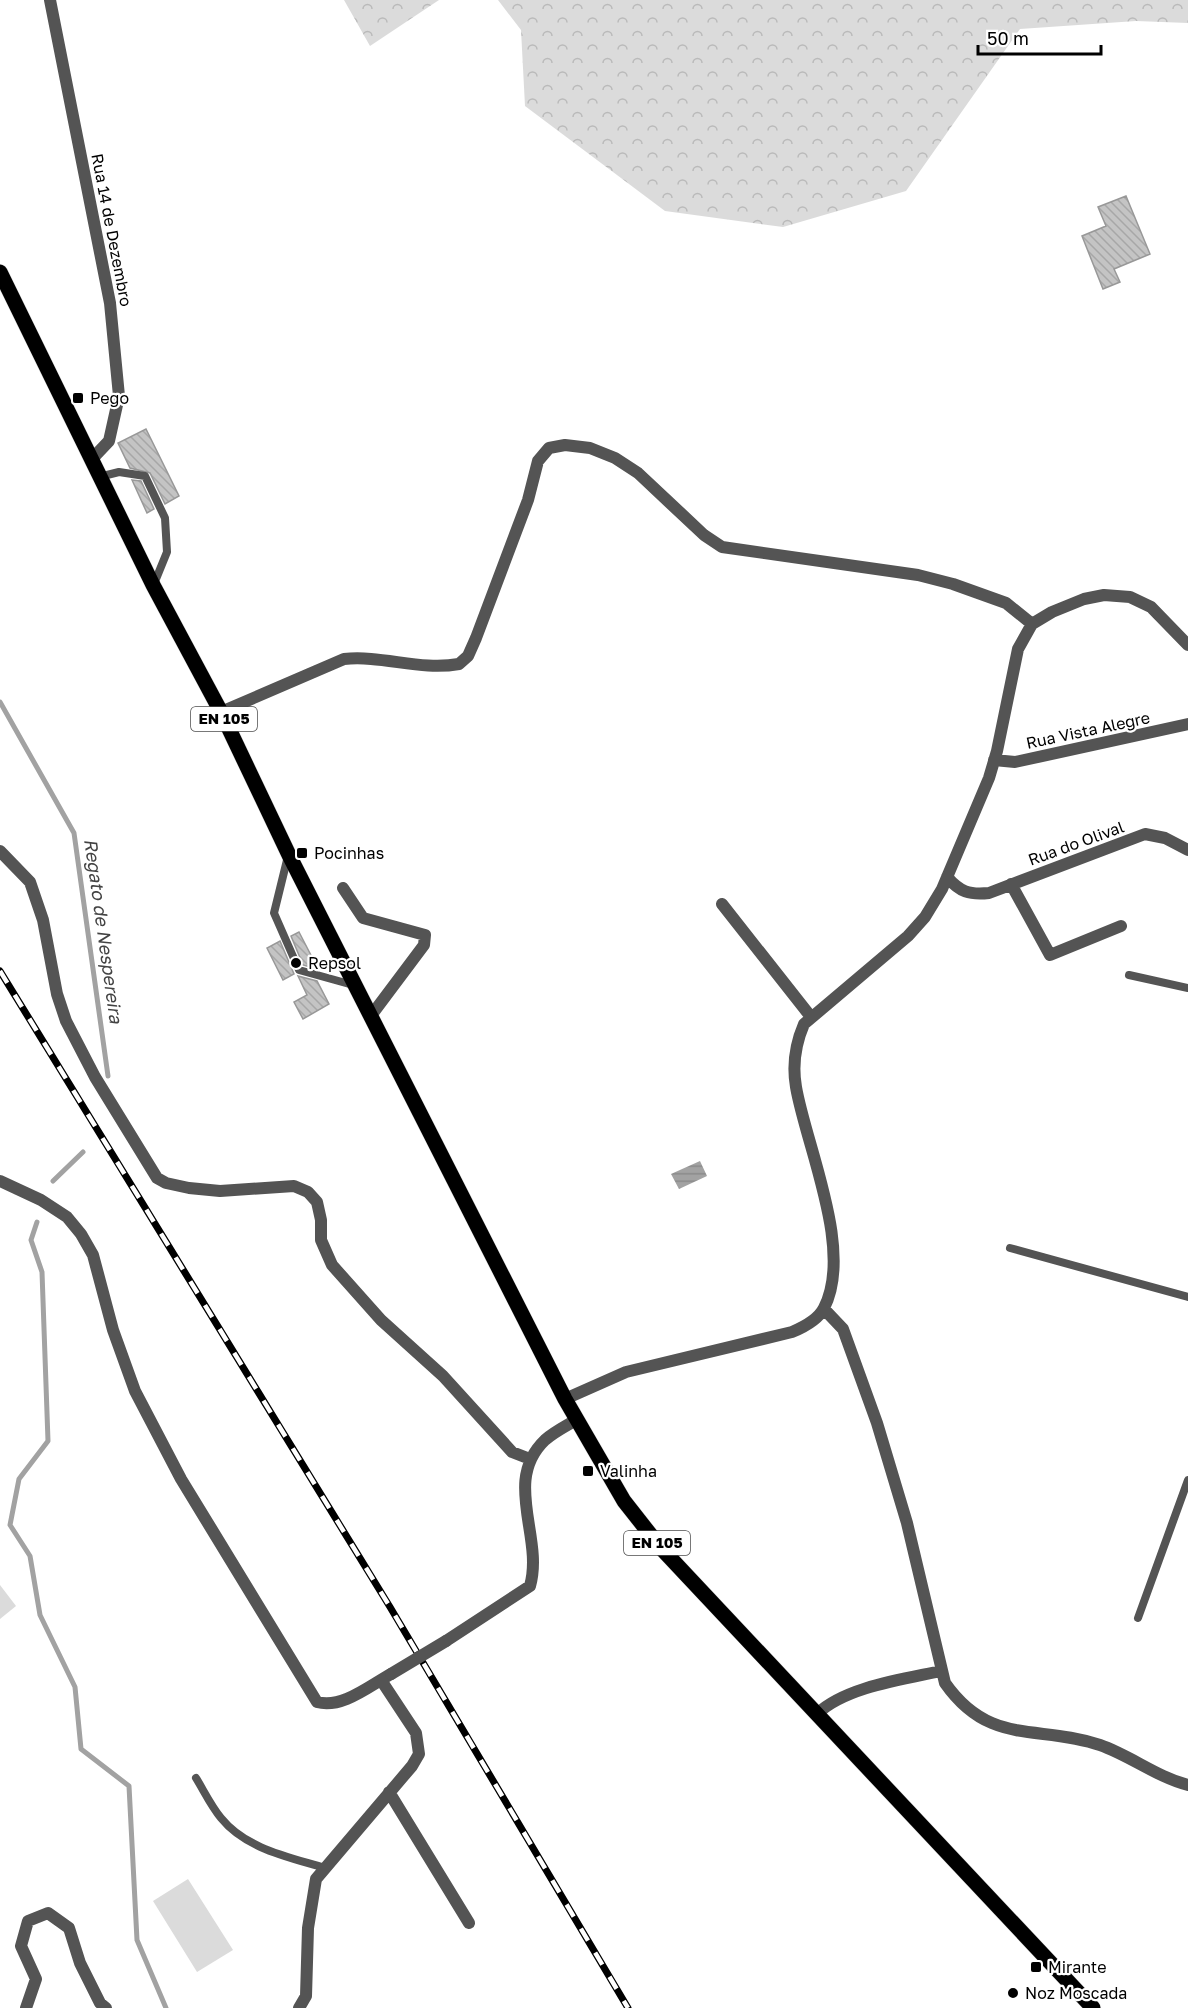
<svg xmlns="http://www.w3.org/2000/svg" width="1188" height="2008" font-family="'Golos Text',sans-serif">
	<defs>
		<pattern id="forest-crowns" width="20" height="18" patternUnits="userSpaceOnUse" patternTransform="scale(1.5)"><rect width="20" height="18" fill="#dbdbdb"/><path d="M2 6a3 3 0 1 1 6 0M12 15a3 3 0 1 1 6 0" fill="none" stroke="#bababa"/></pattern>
		<pattern id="water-rules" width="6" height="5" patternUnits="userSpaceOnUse" patternTransform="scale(1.5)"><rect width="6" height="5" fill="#a2a2a2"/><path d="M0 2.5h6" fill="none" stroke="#8a8a8a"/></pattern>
		<pattern id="building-back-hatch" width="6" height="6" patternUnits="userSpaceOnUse" patternTransform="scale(1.5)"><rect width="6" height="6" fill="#c4c4c4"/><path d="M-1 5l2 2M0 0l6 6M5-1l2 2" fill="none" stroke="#a7a7a7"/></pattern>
	</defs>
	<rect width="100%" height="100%" fill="#fff"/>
	<path fill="url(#forest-crowns)" d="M344,0H439L370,46Z
		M498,0H1188V23L1136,21L1020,29L906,191L783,227L665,211L525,106L521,30Z"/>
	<path fill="#dbdbdb" d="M0,1585L16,1606L0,1619Z
		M188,1879L233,1950L197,1972L153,1901Z"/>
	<path fill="url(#water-rules)" d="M700,1161L707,1176L679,1189L671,1174Z"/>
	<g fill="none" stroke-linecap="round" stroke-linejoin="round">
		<path stroke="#a2a2a2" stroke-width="5" d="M0,702L74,833L108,1076
			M53,1181L83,1152
			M37,1222L31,1240L42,1272L48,1441L19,1479L10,1525L30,1556L40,1615L75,1687L81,1749L129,1786L137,1940L166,2008"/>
	</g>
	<path fill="url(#building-back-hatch)" stroke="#989898" stroke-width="1.5" d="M1126,196L1150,254L1114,269L1120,282L1103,289L1082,236L1106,226L1098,207Z
		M146,429L179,496L165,504L150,473L130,468L118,443Z
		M132,480L141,481L154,509L147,513Z
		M299,932L315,963L310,967L303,965L291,936Z
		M280,941L294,974L283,980L267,948Z
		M298,976L317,981L329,1004L303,1019L294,1002L307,995Z"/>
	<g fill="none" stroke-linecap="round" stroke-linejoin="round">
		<g stroke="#dbdbdb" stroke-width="16">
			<path id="primary" d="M0,272L153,585L221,712L289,855L565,1399L624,1501L661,1548L1093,2008"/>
		</g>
		<path stroke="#545454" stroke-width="8" d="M99,477L119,472L145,476L165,518L167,552L154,584
			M288,856L274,913L299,970L353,985
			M1129,975L1188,988
			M1010,1248L1188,1297
			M1138,1618L1188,1480
			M196,1778C204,1791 211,1806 221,1818C246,1849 289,1857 325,1868"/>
		<path stroke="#545454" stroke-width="12" d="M50,0L110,303L119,396L109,441L91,460
			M221,712L344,659C383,655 420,671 459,664L468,656L476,638L528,500L538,461L549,448L565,445L590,448L615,458L638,473L704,535L722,547L918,575L953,584L1006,603L1032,624
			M994,760L1015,762L1188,724
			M0,851L30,882L43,920L57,994L66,1021L95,1077L157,1178L166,1183L189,1188L220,1191L294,1186L308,1192L317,1202L321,1220V1240L332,1265L381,1320L443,1376L512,1452L530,1459
			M947,877C960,892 969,895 989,893L1145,834L1165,838L1188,850
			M1011,884L1050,955L1121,926
			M343,888L363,918L425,935L424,945L370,1017
			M722,904L811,1017
			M0,1181L41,1200L67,1217L81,1234L93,1255L113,1330L135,1391L181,1479L317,1702C342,1709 369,1686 391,1674
			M824,1309L843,1329L877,1423L907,1523L945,1683C990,1747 1038,1724 1100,1745C1131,1756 1157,1777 1188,1785
			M565,1399L626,1372L792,1332C804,1327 818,1320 824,1308C854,1250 806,1146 796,1087C792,1064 795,1045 804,1024L908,936L925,917L942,889L989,778L997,751L1018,649L1032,624L1052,612L1084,599L1104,595L1130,597L1151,607L1188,645
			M446,1641L530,1586C544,1537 502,1481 545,1440C554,1432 566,1426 576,1420
			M817,1714C845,1687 904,1679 941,1671
			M389,1792L469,1923
			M26,2008L36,1979L21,1946L28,1921L48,1913L69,1928L80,1963L100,2003L106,2008
			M299,2008L306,1996L308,1928L316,1879L412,1766L419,1754L416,1733L381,1680"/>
		<use href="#primary" stroke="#000" stroke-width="15"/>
		<g stroke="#000" stroke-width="7">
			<path id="rail" d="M0,971L390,1607L628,2008"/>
		</g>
		<use href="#rail" stroke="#fff" stroke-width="4.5" stroke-dasharray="14" stroke-linecap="butt"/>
		<path stroke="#545454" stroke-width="12" d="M391,1674L446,1641"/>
	</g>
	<g fill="#000" stroke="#fff" stroke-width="2">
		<rect x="72" y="392" width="12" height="12" rx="3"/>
		<rect x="296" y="847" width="12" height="12" rx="3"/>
		<circle cx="296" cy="963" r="6"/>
		<rect x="582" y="1465" width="12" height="12" rx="3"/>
		<rect x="1030" y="1961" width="12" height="12" rx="3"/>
		<circle cx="1013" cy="1993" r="6"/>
	</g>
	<g text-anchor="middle" stroke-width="4.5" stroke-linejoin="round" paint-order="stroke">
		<g fill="#fff" stroke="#4c4c4c" stroke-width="1.5">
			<rect x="191" y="707" width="66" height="24" rx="4.5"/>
			<rect x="624" y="1531" width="66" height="24" rx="4.5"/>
		</g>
		<g font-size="15" font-weight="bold" fill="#000">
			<text x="224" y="724">EN 105</text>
			<text x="657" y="1548">EN 105</text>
		</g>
		<g font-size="16" fill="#000" stroke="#fff">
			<text transform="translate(112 230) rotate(79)" y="6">Rua 14 de Dezembro</text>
			<text transform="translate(1088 730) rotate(-12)" y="6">Rua Vista Alegre</text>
			<text transform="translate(1076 843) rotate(-20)" y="6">Rua do Olival</text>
		</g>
		<g font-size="16" fill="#000" stroke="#fff" text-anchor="start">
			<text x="90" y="404">Pego</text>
			<text x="314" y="859">Pocinhas</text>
			<text x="308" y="969">Repsol</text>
			<text x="600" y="1477">Valinha</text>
			<text x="1048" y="1973">Mirante</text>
			<text x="1025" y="1999">Noz Moscada</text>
		</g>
		<g font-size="18" font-style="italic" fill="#434343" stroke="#fff">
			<text transform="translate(103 931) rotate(82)" y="6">Regato de Nespereira</text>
		</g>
	</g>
	<path d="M978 45v9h123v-9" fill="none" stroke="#000000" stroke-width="3"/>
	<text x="987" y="45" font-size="18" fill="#000000" stroke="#ffffff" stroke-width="4.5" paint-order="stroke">50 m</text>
</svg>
